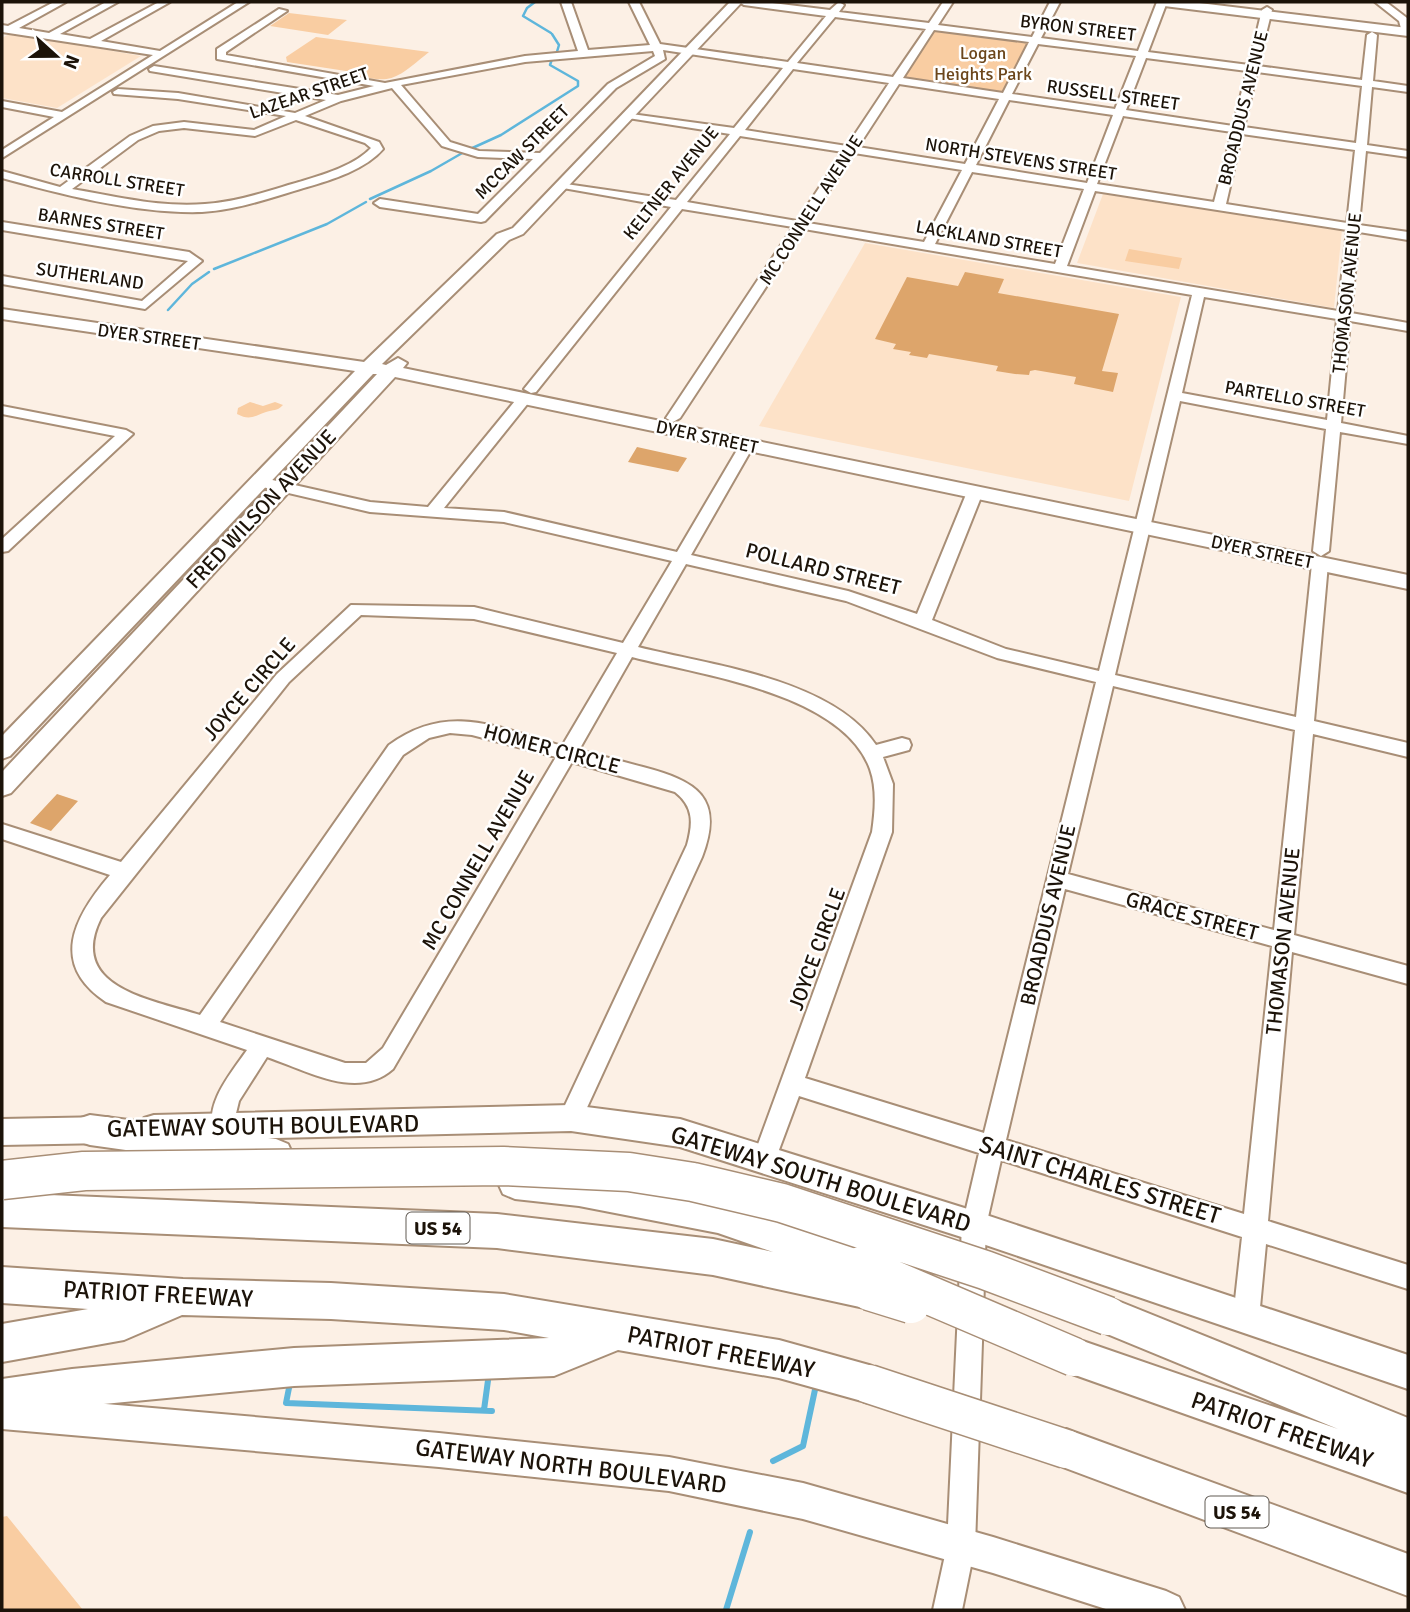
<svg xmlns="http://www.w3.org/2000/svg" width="1410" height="1612" font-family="Signika,sans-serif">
	<rect width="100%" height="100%" fill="#fcf0e5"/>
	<path fill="#fde2c8" d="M11,33L141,56L57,108L2,98V38Z
		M1103,194L1342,230L1334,308L1077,263Z
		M865,243L1181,297L1129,501L759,426Z"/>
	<path fill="#f9cda2" d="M289,13L347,20L328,35L270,26Z
		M935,29L1025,41L1028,43L1001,93L904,79Z
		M316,37L429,52C389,85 393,82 343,74L346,71L287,62L286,57Z
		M1129,249L1182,258L1179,269L1125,261Z
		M250,402L263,406L275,402L283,405C276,412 274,409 266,412C254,416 250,421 237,414L238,408Z
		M7,1516L83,1610H2V1517Z"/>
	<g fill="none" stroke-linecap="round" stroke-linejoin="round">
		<path stroke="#5eb6db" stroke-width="2.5" d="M535,2L527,8L523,16L551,33
			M552,34L559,45L556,55
			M468,150L501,135L578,86V81L550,65L552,59
			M370,199L431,171L464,152
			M214,269L327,224L366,202
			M168,310L192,284L209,272"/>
		<path stroke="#5eb6db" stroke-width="6" d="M290,1383L286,1403L492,1411
			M484,1410L489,1373
			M773,1461L803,1446L816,1385
			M726,1610L750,1532"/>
	</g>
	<path fill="#dda56b" d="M965,272L1004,279L998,293L1119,314L1102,371L1118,373L1113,392L1074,384L1076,377L1035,370L1030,371L1029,375L1015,374L996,371L998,366L929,354L927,358L909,355L911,352L893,349L896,344L875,339L907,277L958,286Z
		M637,447L687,458L678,472L628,462Z
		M57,794L78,801L51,831L30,823Z"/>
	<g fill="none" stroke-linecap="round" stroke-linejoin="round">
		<g stroke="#a88e76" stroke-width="4">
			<path id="minor" d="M54,2H66L19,28L49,33L106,2H118L60,34L90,39L159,2H170L101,41L160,51L238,2H249L2,158V150L54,117L2,107V101L62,112L153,55L2,32V25L8,26Z
				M561,2H571L588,50L650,45L629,2H639L660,44L788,62L826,16L744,5L739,2H764L830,10L839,2L844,5L839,12L929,23L943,2H953L938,25L1032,37L1050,2H1060L1041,38L1138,51L1157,2H1167L1148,52L1249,65L1262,10L1267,7L1272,10L1258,66L1362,80L1367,35L1372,32L1377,35L1373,81L1408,86V92L1372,87L1367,145L1408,151V157L1366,151L1359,225L1408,232V240L1359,232L1351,313L1408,323V331L1350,321L1341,423L1408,436V444L1340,432L1329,551L1321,556L1313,551L1326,429L1180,401L1115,675L1296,717L1312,564L1320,559L1328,564L1314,721L1408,743V757L1313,734L1294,935L1408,966V984L1292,952L1268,1221L1408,1265V1289L1266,1244L1259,1318L1255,1327L1246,1331L1237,1327L1233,1318L1242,1237L1001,1160L986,1226L975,1546L962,1610H933L947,1546L962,1226L979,1153L799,1096L773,1166L765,1169L757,1166L753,1158L872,832C875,811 877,789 870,769C842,693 701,675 632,657L579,750C600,756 621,761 643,767C696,781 725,797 702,857L579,1125L571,1128L563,1125L559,1118L687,845C693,823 694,807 675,792L572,762L393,1069C357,1101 306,1070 267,1057L239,1101L231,1134L223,1138L215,1134C202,1106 232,1072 247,1050L106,1002C49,964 74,917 110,875L2,839V824L121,862L277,674L351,605L474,607L623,643L672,561L504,522L370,512L254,485L251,482L259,477L370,502L428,507L519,396H529V402L444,508L504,512L677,552L740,445L747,441L754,445L691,555L848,591L917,614L967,492L975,487L983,492L932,620L1006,649L1099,671L1192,295L804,229L680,418L673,422L666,418L793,227L682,209L536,392L531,393L524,389L671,207L563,188L557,185L559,183L676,200L730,134L628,118L624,117V113L734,128L783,68L663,50L665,59L616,88L485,221L481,222L380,207L374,203L380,199L478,214L533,159L478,157L442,146L392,88L341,101L305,116L379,142L383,149C366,169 332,180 307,187C273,197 238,210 202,212C137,214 64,195 2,178V171L60,187L130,136L153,126L184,122L254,130L286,116L178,99L114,94L113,92L118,89L178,93L295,113L326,100L150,71L149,69L154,66L338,95L374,86L217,59V49L279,9L287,11L226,52V55L385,83L525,56L578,51ZM835,17L926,29L893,77L797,63ZM934,30L1029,42L1003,93L903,78ZM1038,44L1136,56L1115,109L1012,94ZM653,51L655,56L608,84L540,153L479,151L450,142L401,85L525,62ZM1146,58L1247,71L1233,126L1126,110ZM793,69L889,83L847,146L745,130ZM1257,72L1362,86L1356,143L1244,127ZM899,84L999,99L965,164L858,147ZM1009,100L1113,115L1087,183L976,165ZM1123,116L1232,132L1214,202L1097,184ZM296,120L365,143L371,148C354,166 322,175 299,182C268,191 237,202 205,204C161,208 115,196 72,189L138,140L159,131L184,128L255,136ZM1242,134L1355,150L1347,223L1226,204ZM740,136L843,152L797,221L687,202ZM854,153L962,170L924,242L808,223ZM972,172L1084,189L1055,264L935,244ZM1095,191L1347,230L1338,311L1067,266ZM1204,297L1337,319L1327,420L1182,393ZM686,564L846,601L997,658L1096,682L984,1133L805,1078L892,832L893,784L883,757L909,750L911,745L909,740L902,738L876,745C832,679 710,665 638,647ZM361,615L474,619L617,653L562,746C498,728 449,701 389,745L200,1015C153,1000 66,988 101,918L289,682ZM1113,686L1295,730L1274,930L1068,874ZM450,733L472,735L556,757L383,1048L366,1063H345L220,1022L403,755L429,738ZM1065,889L1272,946L1244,1214L1006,1140Z
				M1375,2H1386L1407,18L1408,35L1402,32L1399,21Z
				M2,222L189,252L202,261L145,309L2,284V276L142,301L188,261L2,230Z
				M2,406L126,430L133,434L8,551L2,552V539L115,436L2,414Z"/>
		</g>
		<g stroke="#a88e76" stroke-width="4">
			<path id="major" d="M730,2H742L523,234L509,240L382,364L386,365L398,358L407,363L403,368L1408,575V589L395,377L11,793L2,796V772L377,374H373L10,756L2,759V736L355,371L2,319V309L364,362L497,234L513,228Z
				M1158,2H1191L1408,28V36L1164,6Z
				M571,1105L680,1119L974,1211L1408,1355V1389L974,1241L680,1147L571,1131L154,1141L144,1138L139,1128L144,1118L154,1115Z
				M107,1117L117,1120L122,1130L117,1140L107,1143L2,1145V1119Z
				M2,1395L439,1433L669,1457L803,1483L993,1537L1166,1591L1179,1597L1185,1610H1109L993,1573L803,1519L669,1491L439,1467L2,1429Z"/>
		</g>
		<g stroke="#a88e76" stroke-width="4">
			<path id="highway" d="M90,1115L276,1139L288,1144L293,1155L288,1166L276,1171L90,1145L78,1141L73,1130L78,1119Z
				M515,1167L579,1174L718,1199L874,1253L879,1266L875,1275L882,1278L887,1291L882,1304L869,1309L713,1275L497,1248L2,1227V1193L497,1214L713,1239L773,1252L718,1233L579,1206L515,1199L503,1194L498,1183L503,1172Z
				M2,1267L183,1279L331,1283L504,1294L779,1340L869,1365L883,1370L888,1384L883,1398L869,1403L779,1378L618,1350L554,1376L294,1386L72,1407L2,1417V1379L72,1369L294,1348L549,1338L504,1330L331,1319L182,1315L124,1340L2,1362V1324L88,1309L2,1303Z
				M1108,1297L1408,1418V1493L1061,1370L1055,1357L1061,1344L1074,1338L1338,1429L1095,1329L1089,1316L1095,1303Z
				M1066,1429L1408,1554V1596L1052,1463L1046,1449L1052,1435Z"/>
		</g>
		<use href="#minor" fill="#fff" fill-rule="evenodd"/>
		<use href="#major" fill="#fff" fill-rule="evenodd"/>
		<use href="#highway" fill="#fff" fill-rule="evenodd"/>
		<g stroke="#a88e76" stroke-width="41" stroke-linecap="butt">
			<path id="highway-bridge" d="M2,1180L84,1171L503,1166L629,1172L693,1182L782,1203L985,1270L1108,1316
				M861,1266L1074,1357
				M869,1291L911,1304
				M869,1384L1066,1449"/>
		</g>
		<use href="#highway-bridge" stroke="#fff" stroke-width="38"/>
	</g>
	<g text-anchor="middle" stroke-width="5" stroke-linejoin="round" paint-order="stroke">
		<g font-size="18" fill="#1c1309" stroke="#fff">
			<text transform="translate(1078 28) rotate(7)" y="6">BYRON STREET</text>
			<text transform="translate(309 93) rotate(-19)" y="6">LAZEAR STREET</text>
			<text transform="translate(1113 95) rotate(8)" y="6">RUSSELL STREET</text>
			<text transform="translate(1243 108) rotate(-76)" y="6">BROADDUS AVENUE</text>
			<text transform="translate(522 152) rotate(-45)" y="6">MCCAW STREET</text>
			<text transform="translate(1021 159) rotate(9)" y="6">NORTH STEVENS STREET</text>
			<text transform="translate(117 180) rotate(9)" y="6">CARROLL STREET</text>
			<text transform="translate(671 183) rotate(-51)" y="6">KELTNER AVENUE</text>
			<text transform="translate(811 210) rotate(-57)" y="6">MC CONNELL AVENUE</text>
			<text transform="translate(101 224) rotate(9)" y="6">BARNES STREET</text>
			<text transform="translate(989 239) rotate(10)" y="6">LACKLAND STREET</text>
			<text transform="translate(90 276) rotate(8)" y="6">SUTHERLAND</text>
			<text transform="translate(1347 293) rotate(-84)" y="6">THOMASON AVENUE</text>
			<text transform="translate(149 337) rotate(8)" y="6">DYER STREET</text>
			<text transform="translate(1295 399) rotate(10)" y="6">PARTELLO STREET</text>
			<text transform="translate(707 437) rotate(12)" y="6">DYER STREET</text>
			<text transform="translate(1262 552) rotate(12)" y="6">DYER STREET</text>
		</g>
		<g font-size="18" fill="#6c461b" stroke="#fff">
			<text x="983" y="59">Logan<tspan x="983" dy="21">Heights Park</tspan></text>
		</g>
		<g fill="#fff" stroke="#605a53" stroke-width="2">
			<rect x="406.5" y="1212.5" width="63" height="31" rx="5"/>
			<rect x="1205.5" y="1496.5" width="63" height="31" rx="5"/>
		</g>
		<g font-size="19" font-weight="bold" fill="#1c1309">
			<text x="438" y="1235">US 54</text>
			<text x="1237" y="1519">US 54</text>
		</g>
		<g font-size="21" fill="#1c1309" stroke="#fff">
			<text transform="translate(261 509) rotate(-47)" y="7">FRED WILSON AVENUE</text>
			<text transform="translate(823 569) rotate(14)" y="7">POLLARD STREET</text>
			<text transform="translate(249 689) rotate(-49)" y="7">JOYCE CIRCLE</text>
			<text transform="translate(552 749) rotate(15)" y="7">HOMER CIRCLE</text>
			<text transform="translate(478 860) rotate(-60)" y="7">MC CONNELL AVENUE</text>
			<text transform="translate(1048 915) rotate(-77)" y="7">BROADDUS AVENUE</text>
			<text transform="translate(1192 916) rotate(15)" y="7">GRACE STREET</text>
			<text transform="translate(1283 941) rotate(-84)" y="7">THOMASON AVENUE</text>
			<text transform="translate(817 949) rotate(-70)" y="7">JOYCE CIRCLE</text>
		</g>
		<g font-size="24" fill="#1c1309" stroke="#fff">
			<text transform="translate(263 1126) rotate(-1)" y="8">GATEWAY SOUTH BOULEVARD</text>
			<text transform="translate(821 1179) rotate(17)" y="8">GATEWAY SOUTH BOULEVARD</text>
			<text transform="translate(1100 1180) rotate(17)" y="8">SAINT CHARLES STREET</text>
			<text transform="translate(158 1294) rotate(3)" y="8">PATRIOT FREEWAY</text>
			<text transform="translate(721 1352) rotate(11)" y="8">PATRIOT FREEWAY</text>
			<text transform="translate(1282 1430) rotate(19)" y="8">PATRIOT FREEWAY</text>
			<text transform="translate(571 1466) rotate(7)" y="8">GATEWAY NORTH BOULEVARD</text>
		</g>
	</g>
	<rect width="1410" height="1612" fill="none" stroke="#1c1309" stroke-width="7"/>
	<g transform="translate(56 56) rotate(111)" stroke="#ffffff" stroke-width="5" paint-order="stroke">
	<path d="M0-5L12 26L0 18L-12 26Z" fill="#1c1309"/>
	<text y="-10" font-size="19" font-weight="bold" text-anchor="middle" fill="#1c1309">N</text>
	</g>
</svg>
